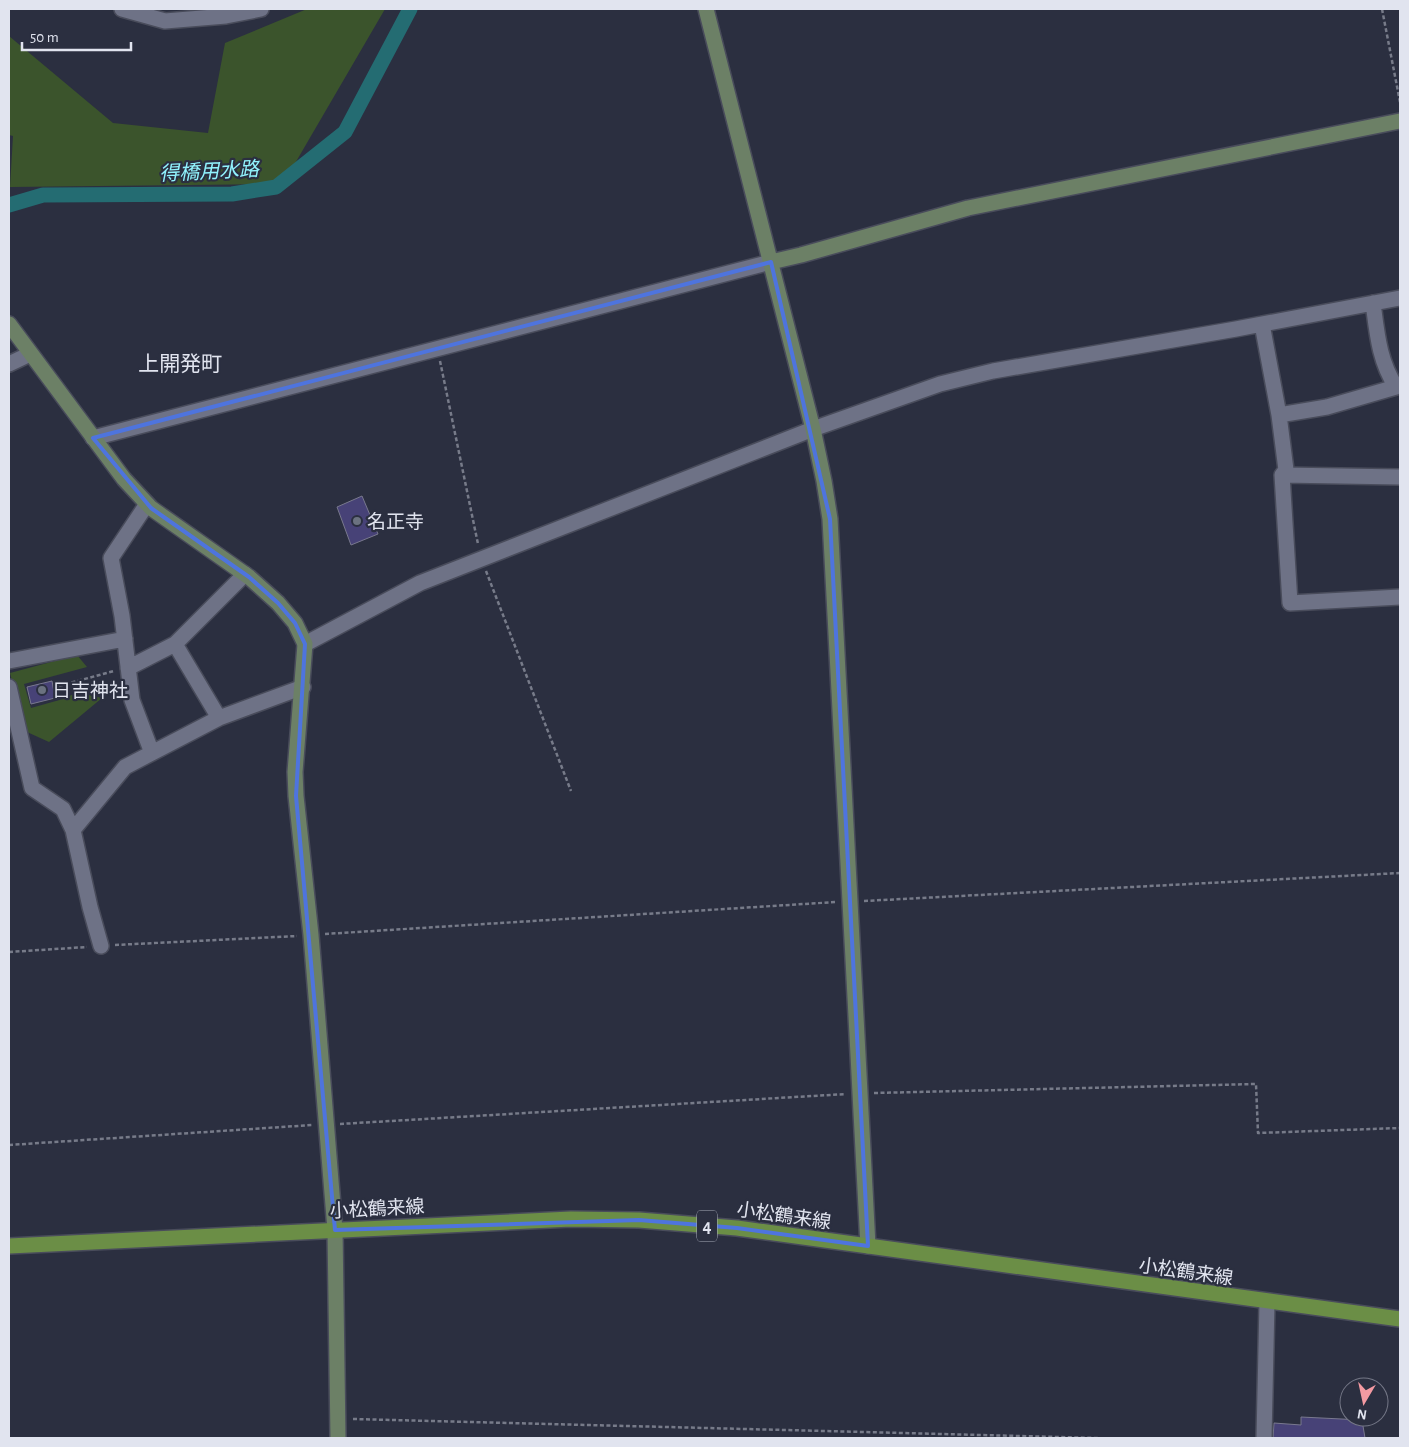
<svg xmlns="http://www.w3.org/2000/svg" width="1409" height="1447" font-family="'Alegreya Sans','Noto Sans JP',sans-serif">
	<rect width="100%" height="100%" fill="#2b2f40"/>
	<path fill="#3b542c" d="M307,9H385L283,184L10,187L13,136L9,135V36L113,123L208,133L225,43Z
		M77,655L87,667L24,684L31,708L63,699L78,692L102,698L49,742L27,732L22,721L10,673Z"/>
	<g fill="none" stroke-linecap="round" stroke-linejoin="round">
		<path stroke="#246c72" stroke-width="15" d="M9,205L43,195L232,194L276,187L345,132L410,9"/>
	</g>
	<path fill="#474277" stroke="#79798e" d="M362,496L378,534L351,545L337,507Z
		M52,681L55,698L31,704L27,687Z
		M1301,1417L1362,1420L1365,1438H1273L1274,1423L1301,1425Z"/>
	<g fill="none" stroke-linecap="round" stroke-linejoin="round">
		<g stroke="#494c5b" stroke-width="18">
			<path id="street" d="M122,9L165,21L226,16L261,9
				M1262,324L1279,415L1286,470L1282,475L1290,603L1400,597
				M9,364L30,354
				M1279,415L1327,407L1396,387C1379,361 1377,333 1373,303
				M93,438L771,262
				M1282,475L1400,477
				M147,504L111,558L122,616L132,700L152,753
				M175,644L219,718
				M305,644L420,583L813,429L940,384L993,371L1236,329L1400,298
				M9,661L125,639
				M128,668L175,644L245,574
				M9,687L32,788L63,809L73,830L90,907L101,946
				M73,830L125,767L219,718L303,687
				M1264,1438L1267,1302"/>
		</g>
		<g stroke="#494c5b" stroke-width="18">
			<path id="secondary" d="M706,9L813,429L824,481L830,519L868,1246
				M771,262L801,255L968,208L1400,121
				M9,324L124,479L151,508L249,577L278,603L295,623L305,644L295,772L296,796L311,935L335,1230L338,1438"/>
		</g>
		<g stroke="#494c5b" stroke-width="18">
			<path id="primary" d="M9,1246L571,1219L639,1220L737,1228L1400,1319"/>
		</g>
		<path stroke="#777b89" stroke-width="2.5" stroke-dasharray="4 2.5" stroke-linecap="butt" d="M1382,9L1400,102
			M440,361L478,544
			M486,571L571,791
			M59,686L114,671
			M864,901L1400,873
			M325,934L836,902
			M115,945L297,936
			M9,952L87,947
			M874,1093L1256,1084L1258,1133L1400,1128
			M340,1124L846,1094
			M9,1145L312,1125
			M353,1419L1098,1438"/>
		<use href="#street" stroke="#6e7286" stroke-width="15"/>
		<use href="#secondary" stroke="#6c8066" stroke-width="15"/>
		<use href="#primary" stroke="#6b8e46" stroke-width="15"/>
	</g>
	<path fill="none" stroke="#4e74de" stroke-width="4" stroke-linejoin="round" d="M771,262L830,519L868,1246L737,1228L639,1220L335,1230L296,796L305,644L295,623L278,603L249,577L151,508L93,438Z"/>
	<g fill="#6b7280" stroke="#2b2f40" stroke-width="2">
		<circle cx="357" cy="521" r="5"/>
		<circle cx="42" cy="690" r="5"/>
	</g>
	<g text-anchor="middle" stroke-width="4.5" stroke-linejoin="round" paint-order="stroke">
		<rect fill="#2b2f40" stroke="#aaaeba" stroke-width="1" x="697" y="1210.5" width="20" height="31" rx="4"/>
		<g font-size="18" font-weight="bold" fill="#e1e4ef">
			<text x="707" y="1232">4</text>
		</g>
		<g font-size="19" fill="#e1e4ef" stroke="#2b2f40" text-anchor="start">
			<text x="367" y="528">名正寺</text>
			<text x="52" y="697">日吉神社</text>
		</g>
		<g font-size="19" fill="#e1e4ef" stroke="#2b2f40">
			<text transform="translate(377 1208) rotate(-3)" y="7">小松鶴来線</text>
			<text transform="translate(784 1215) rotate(8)" y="7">小松鶴来線</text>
			<text transform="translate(1186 1271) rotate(8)" y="7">小松鶴来線</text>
		</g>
		<g font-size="20" font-style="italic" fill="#91f3fd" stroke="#2b2f40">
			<text transform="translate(209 171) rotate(-3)" y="7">得橋用水路</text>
		</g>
		<g font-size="21" fill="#e1e4ef" stroke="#2b2f40">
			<text x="180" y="371">上開発町</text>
		</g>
	</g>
	<rect width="1409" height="1447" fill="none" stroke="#e1e4ef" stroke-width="20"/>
	<g transform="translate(1364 1402) rotate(189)"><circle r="24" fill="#2b2f40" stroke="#747786"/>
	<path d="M0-4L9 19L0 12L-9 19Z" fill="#f49aa2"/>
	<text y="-8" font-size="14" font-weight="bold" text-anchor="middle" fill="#e1e4ef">N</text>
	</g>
	<path d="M22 42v8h109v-8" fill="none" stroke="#e1e4ef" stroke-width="2.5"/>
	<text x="30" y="42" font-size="15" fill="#e1e4ef" stroke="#2b2f40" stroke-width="4" paint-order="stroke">50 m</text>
</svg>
